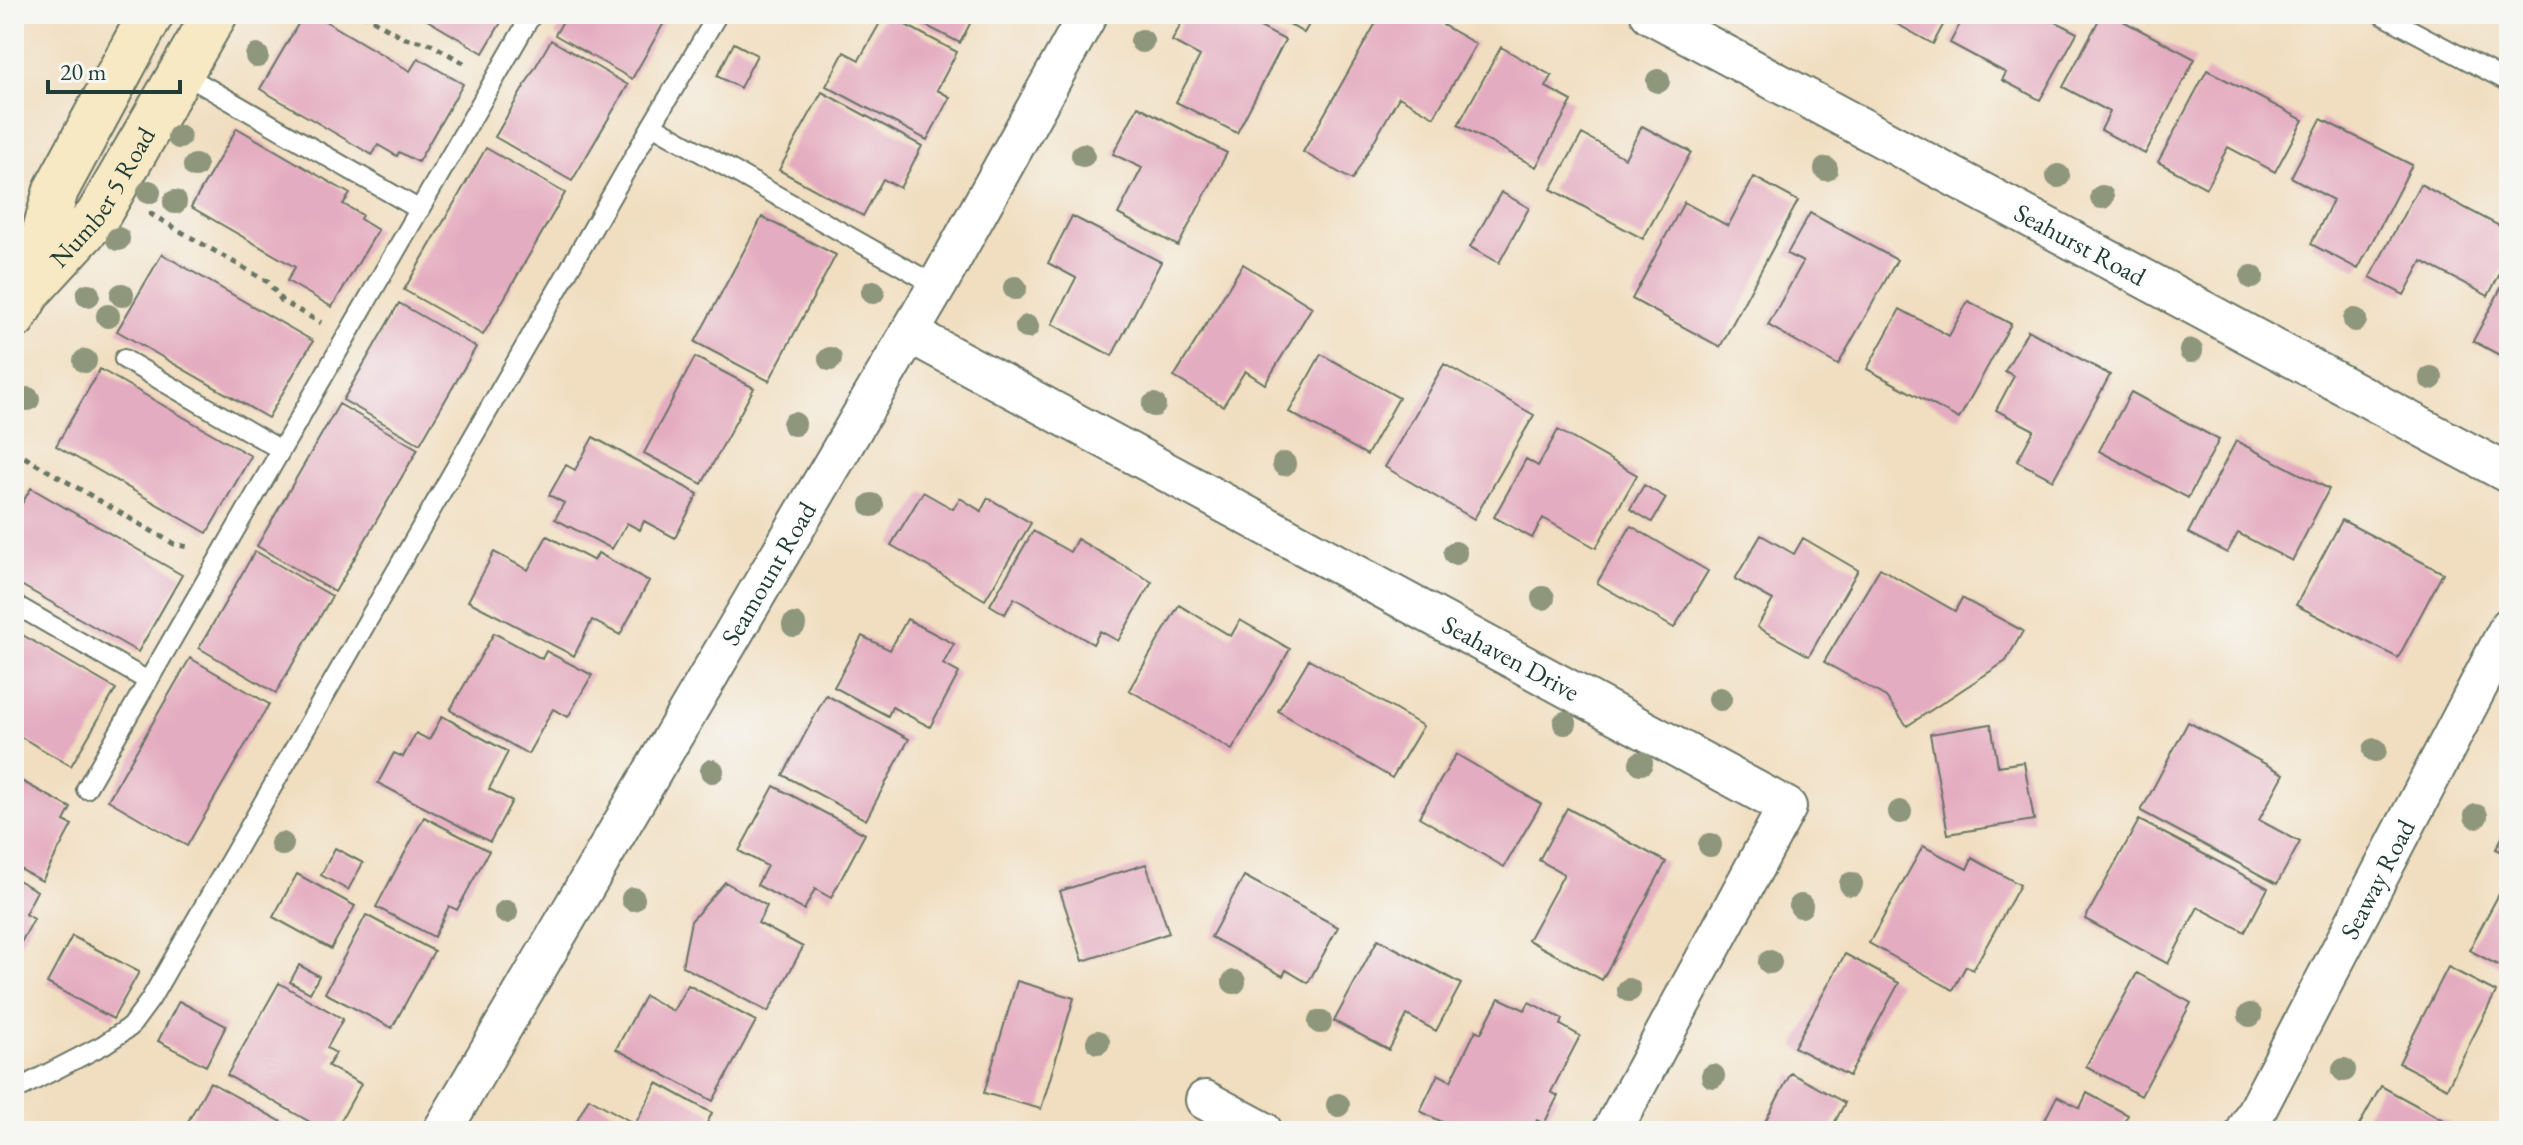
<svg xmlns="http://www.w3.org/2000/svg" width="2523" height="1145" font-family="'EB Garamond',serif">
	<rect width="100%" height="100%" fill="#f6f6f2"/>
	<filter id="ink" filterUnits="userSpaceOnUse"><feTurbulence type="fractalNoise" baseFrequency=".0125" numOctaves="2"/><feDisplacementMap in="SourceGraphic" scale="16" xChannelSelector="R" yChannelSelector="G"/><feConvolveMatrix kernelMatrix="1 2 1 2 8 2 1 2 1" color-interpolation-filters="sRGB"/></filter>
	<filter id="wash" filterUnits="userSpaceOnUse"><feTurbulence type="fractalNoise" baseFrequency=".006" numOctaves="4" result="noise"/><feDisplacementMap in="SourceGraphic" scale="32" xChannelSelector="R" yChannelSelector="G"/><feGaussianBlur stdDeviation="1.8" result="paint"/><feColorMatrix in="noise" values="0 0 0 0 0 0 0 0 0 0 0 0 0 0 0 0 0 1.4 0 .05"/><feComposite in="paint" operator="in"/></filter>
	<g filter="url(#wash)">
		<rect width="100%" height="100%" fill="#f1dec0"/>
		<g id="blocks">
			<path fill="#e4acc0" d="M304,14H313L410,71L418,58L463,84L418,162L399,152L397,156L378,145L372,155L260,89Z
				M417,14H506L483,53Z
				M567,14H669L632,79L555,35Z
				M885,14L957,52L937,90L950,97L927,140L826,86L844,52L859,60Z
				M921,14H975L960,43L917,21Z
				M1186,14H1235L1285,40L1237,133L1176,102L1200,56L1172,41Z
				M1272,14H1315L1304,33Z
				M1381,14H1449L1443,25L1476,44L1434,117L1399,97L1352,180L1303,152Z
				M1893,14H1949L1933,44L1890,20Z
				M1965,14H2041L2077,33L2040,100L2002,80L2006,73L1950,43Z
				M2102,14H2110L2195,59L2145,154L2101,130L2110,112L2063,87Z
				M551,40L628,85L572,181L495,137Z
				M734,43L757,55L740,88L717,76Z
				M1501,47L1552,76L1546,87L1572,101L1536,167L1458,125Z
				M2207,70L2303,120L2275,172L2228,147L2206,188L2158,162Z
				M822,92L922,146L900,188L883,179L863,216L779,170Z
				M1138,106L1227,153L1178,246L1118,214L1142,168L1113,154Z
				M2321,119L2412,165L2358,269L2311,244L2333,200L2291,177Z
				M1642,126L1691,152L1643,239L1551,189L1582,134L1625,158Z
				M237,128L350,194L343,204L362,215L360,219L378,230L332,307L287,281L295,267L191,207Z
				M486,148L565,193L483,335L404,290Z
				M1754,177L1798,201L1720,347L1632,299L1684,202L1728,226Z
				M2420,184L2509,231V257L2488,296L2422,261L2404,295L2370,277Z
				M1501,192L1529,208L1499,263L1470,247Z
				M1810,213L1897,260L1838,365L1768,325L1803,262L1787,254Z
				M1072,216L1161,262L1112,356L1052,324L1076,278L1048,263Z
				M762,217L836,255L769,381L695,342Z
				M162,254L313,341L268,418L117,331Z
				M1243,264L1312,307L1265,384L1245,371L1223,406L1174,377Z
				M2509,273V360L2473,341Z
				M1968,301L2011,324L1959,419L1867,369L1900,309L1949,336Z
				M399,303L476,347L420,444L343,400Z
				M2028,330L2110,375L2053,480L2017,461L2034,430L1996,410L2014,376L2005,371Z
				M1321,354L1399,398L1367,455L1289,412Z
				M695,357L754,388L702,484L644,453Z
				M1444,364L1534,415L1474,519L1385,467Z
				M100,369L251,456L207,533L56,446Z
				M2131,392L2219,440L2188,498L2099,451Z
				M339,404L418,449L335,592L257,546Z
				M1558,430L1637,475L1596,548L1543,518L1532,538L1494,517L1526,459L1538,466Z
				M593,437L698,494L675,538L644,521L640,530L627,523L612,549L555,519L564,503L549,495L566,465L575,470Z
				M2236,441L2329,489L2292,561L2238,533L2227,553L2188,533Z
				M1644,485L1666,498L1652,522L1630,509Z
				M31,488L182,575L138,652L14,581V517Z
				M923,492L953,509L960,498L981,511L988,498L1031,523L985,600L891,545Z
				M2342,520L2443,573L2398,658L2296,605Z
				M1631,526L1708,571L1674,628L1597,583Z
				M1033,531L1070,552L1077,539L1152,582L1118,641L1100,631L1093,644L1014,598L1005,614L990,605Z
				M1761,535L1794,554L1803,538L1858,570L1809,656L1757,627L1773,600L1735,579Z
				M547,536L594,561L598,553L649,581L620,635L592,620L574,656L468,601L494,552L528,570Z
				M255,551L332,596L276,693L199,648Z
				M1880,568L1955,611L1962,598L2023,631L2006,661L1907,726L1886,697L1824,662Z
				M1179,605L1231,636L1240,620L1290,649L1232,750L1129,690Z
				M907,619L954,644L943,664L959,673L930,727L892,707L888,716L834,687L862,636L890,650Z
				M14,630L116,689L71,766L14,733Z
				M494,633L542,659L546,651L592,675L568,717L553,709L528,754L450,710Z
				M190,658L269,704L187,846L108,800Z
				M1309,659L1423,726L1392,778L1278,711Z
				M826,695L909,739L866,820L783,775Z
				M442,716L508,752L489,789L512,801L490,842L378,783L394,753L403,757L416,733L429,740Z
				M2188,722L2284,774L2259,820L2300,842L2277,884L2141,811Z
				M1991,724L1998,766L2024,762L2034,820L1948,834L1930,734Z
				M1456,754L1541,804L1504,867L1419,817Z
				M14,777L71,808L64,821L72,825L42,881L14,866Z
				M774,786L865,834L831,898L815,889L804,910L757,885L767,866L739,851Z
				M1567,808L1666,862L1602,980L1528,940L1564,874L1539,860Z
				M424,817L489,851L457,910L449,906L434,937L376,907Z
				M2139,820L2268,888L2245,932L2198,907L2168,964L2085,919Z
				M2509,824V855L2496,849Z
				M1923,846L1967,869L1972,858L2020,885L1973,970L1966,966L1953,990L1869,943Z
				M335,848L363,863L348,890L321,875Z
				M1146,864L1169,933L1083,961L1060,891Z
				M297,874L355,906L331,949L273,917Z
				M1244,876L1338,927L1308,983L1286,970L1283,976L1211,937Z
				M14,878L37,891L25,914L34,919L14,955Z
				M2506,881L2509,882V971L2469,950Z
				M725,882L767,906L758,923L803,947L768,1012L682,966L691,921Z
				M366,915L434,951L392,1028L325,993Z
				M72,936L139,972L113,1019L47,983Z
				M1378,939L1461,984L1436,1031L1407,1015L1389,1050L1334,1021Z
				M1845,954L1899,983L1849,1076L1794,1047Z
				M299,965L319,976L310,993L290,982Z
				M2448,967L2496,992L2447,1088L2399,1063Z
				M2137,973L2191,1003L2141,1096L2086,1066Z
				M1017,981L1074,998L1041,1109L984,1093Z
				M279,983L343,1019L327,1048L336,1053L328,1066L361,1084L335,1131H326L227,1075Z
				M688,985L756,1021L713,1101L616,1049L645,996L673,1011Z
				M1499,998L1525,1010L1529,1002L1563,1019L1561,1025L1580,1036L1551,1092L1558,1096L1544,1124L1537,1120L1531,1131H1460L1420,1111L1438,1074L1451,1081L1476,1030L1481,1033Z
				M179,1001L226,1026L206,1066L158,1041Z
				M1791,1073L1845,1103L1830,1131H1760Z
				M210,1082L298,1131H201L187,1123Z
				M657,1083L712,1113L703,1131H571L589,1098L635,1124Z
				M2381,1086L2463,1131H2356Z
				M2087,1093L2128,1115L2119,1131H2039L2057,1096L2080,1108Z"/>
		</g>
	</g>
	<g filter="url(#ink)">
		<use href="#blocks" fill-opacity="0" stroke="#687565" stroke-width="2"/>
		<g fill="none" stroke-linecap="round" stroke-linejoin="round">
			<g stroke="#687565" stroke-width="22">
				<path id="lane" d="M2381,14L2509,82
					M182,73L420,210
					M652,125L937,286
					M124,359L281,450
					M14,604L148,681
					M86,789L532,14
					M14,1091L103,1045L130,1027L150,1000L652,125L718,14"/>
			</g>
			<g stroke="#687565" stroke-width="42">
				<g id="street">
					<path id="s1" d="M1650,14L2509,474"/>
					<path id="s2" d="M909,333L1787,807L1612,1131"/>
					<path d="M1205,1100L1263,1131"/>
					<path id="s3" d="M442,1131L937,286L1088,14"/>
					<path id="s4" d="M2246,1131L2509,627"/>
				</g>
			</g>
			<g stroke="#687565" stroke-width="48">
				<g id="secondary">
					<path d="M30,285L56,190L151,14"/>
					<path id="s5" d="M14,317L29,291L97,217L215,14"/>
				</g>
			</g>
			<path stroke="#687565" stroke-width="5" stroke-dasharray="6 6" stroke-linecap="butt" d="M362,14L405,38L431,44L469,66
				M149,213L268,282L282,301L321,323
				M14,451L174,544L188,547"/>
			<use href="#lane" stroke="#fff" stroke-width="18"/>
			<use href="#street" stroke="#fff" stroke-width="38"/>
			<use href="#secondary" stroke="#f7e9c3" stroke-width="44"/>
		</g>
		<g fill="#8e967b">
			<circle cx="1142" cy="41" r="12"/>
			<circle cx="257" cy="56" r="12"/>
			<circle cx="1658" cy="81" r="12"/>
			<circle cx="179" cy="137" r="12"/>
			<circle cx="1083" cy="155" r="12"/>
			<circle cx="195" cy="166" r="12"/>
			<circle cx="1826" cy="169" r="12"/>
			<circle cx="2058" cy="176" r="12"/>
			<circle cx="149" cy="192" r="12"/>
			<circle cx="2102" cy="197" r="12"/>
			<circle cx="175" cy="202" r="12"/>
			<circle cx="118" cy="239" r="12"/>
			<circle cx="2252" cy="277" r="12"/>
			<circle cx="1015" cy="288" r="12"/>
			<circle cx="873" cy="292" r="12"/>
			<circle cx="88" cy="295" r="12"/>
			<circle cx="122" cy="295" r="12"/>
			<circle cx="108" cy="316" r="12"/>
			<circle cx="2355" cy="320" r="12"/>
			<circle cx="1027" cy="327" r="12"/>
			<circle cx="2191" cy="351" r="12"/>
			<circle cx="830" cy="359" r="12"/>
			<circle cx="85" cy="361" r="12"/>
			<circle cx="2431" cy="378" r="12"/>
			<circle cx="28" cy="399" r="12"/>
			<circle cx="1154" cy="405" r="12"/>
			<circle cx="794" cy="424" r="12"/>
			<circle cx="1284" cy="464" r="12"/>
			<circle cx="872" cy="505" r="12"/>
			<circle cx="1455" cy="553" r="12"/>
			<circle cx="1543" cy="598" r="12"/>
			<circle cx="794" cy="625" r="12"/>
			<circle cx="1720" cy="699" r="12"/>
			<circle cx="1565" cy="723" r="12"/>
			<circle cx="2375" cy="750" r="12"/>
			<circle cx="1641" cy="763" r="12"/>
			<circle cx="712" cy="771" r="12"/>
			<circle cx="1900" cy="812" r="12"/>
			<circle cx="2476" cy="816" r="12"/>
			<circle cx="282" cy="844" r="12"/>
			<circle cx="1710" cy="845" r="12"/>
			<circle cx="1851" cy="884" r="12"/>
			<circle cx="633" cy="899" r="12"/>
			<circle cx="1801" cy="906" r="12"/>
			<circle cx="506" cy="912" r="12"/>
			<circle cx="1770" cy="962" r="12"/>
			<circle cx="1234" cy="982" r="12"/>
			<circle cx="1629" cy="990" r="12"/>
			<circle cx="2250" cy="1015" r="12"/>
			<circle cx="1320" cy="1022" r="12"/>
			<circle cx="1098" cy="1042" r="12"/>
			<circle cx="2344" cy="1070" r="12"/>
			<circle cx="1713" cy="1076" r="12"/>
			<circle cx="1338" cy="1105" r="12"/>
		</g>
	</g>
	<g text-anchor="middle" stroke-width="6" stroke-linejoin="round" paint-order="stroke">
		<g font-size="26" fill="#1f3d34" stroke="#f6f6f2">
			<text dy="9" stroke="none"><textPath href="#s5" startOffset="150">Number 5 Road</textPath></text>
			<text dy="9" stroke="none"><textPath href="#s1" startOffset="488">Seahurst Road</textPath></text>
			<text dy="9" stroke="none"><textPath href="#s3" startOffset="646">Seamount Road</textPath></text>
			<text dy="9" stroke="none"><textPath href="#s2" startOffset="684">Seahaven Drive</textPath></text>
			<text dy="9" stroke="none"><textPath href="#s4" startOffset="284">Seaway Road</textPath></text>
		</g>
	</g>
	<rect width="2523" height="1145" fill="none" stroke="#f6f6f2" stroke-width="48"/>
	<path d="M48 80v12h132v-12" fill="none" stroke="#1f3d34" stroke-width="4"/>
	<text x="60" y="80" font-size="24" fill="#1f3d34" stroke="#f6f6f2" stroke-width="6" paint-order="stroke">20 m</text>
</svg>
